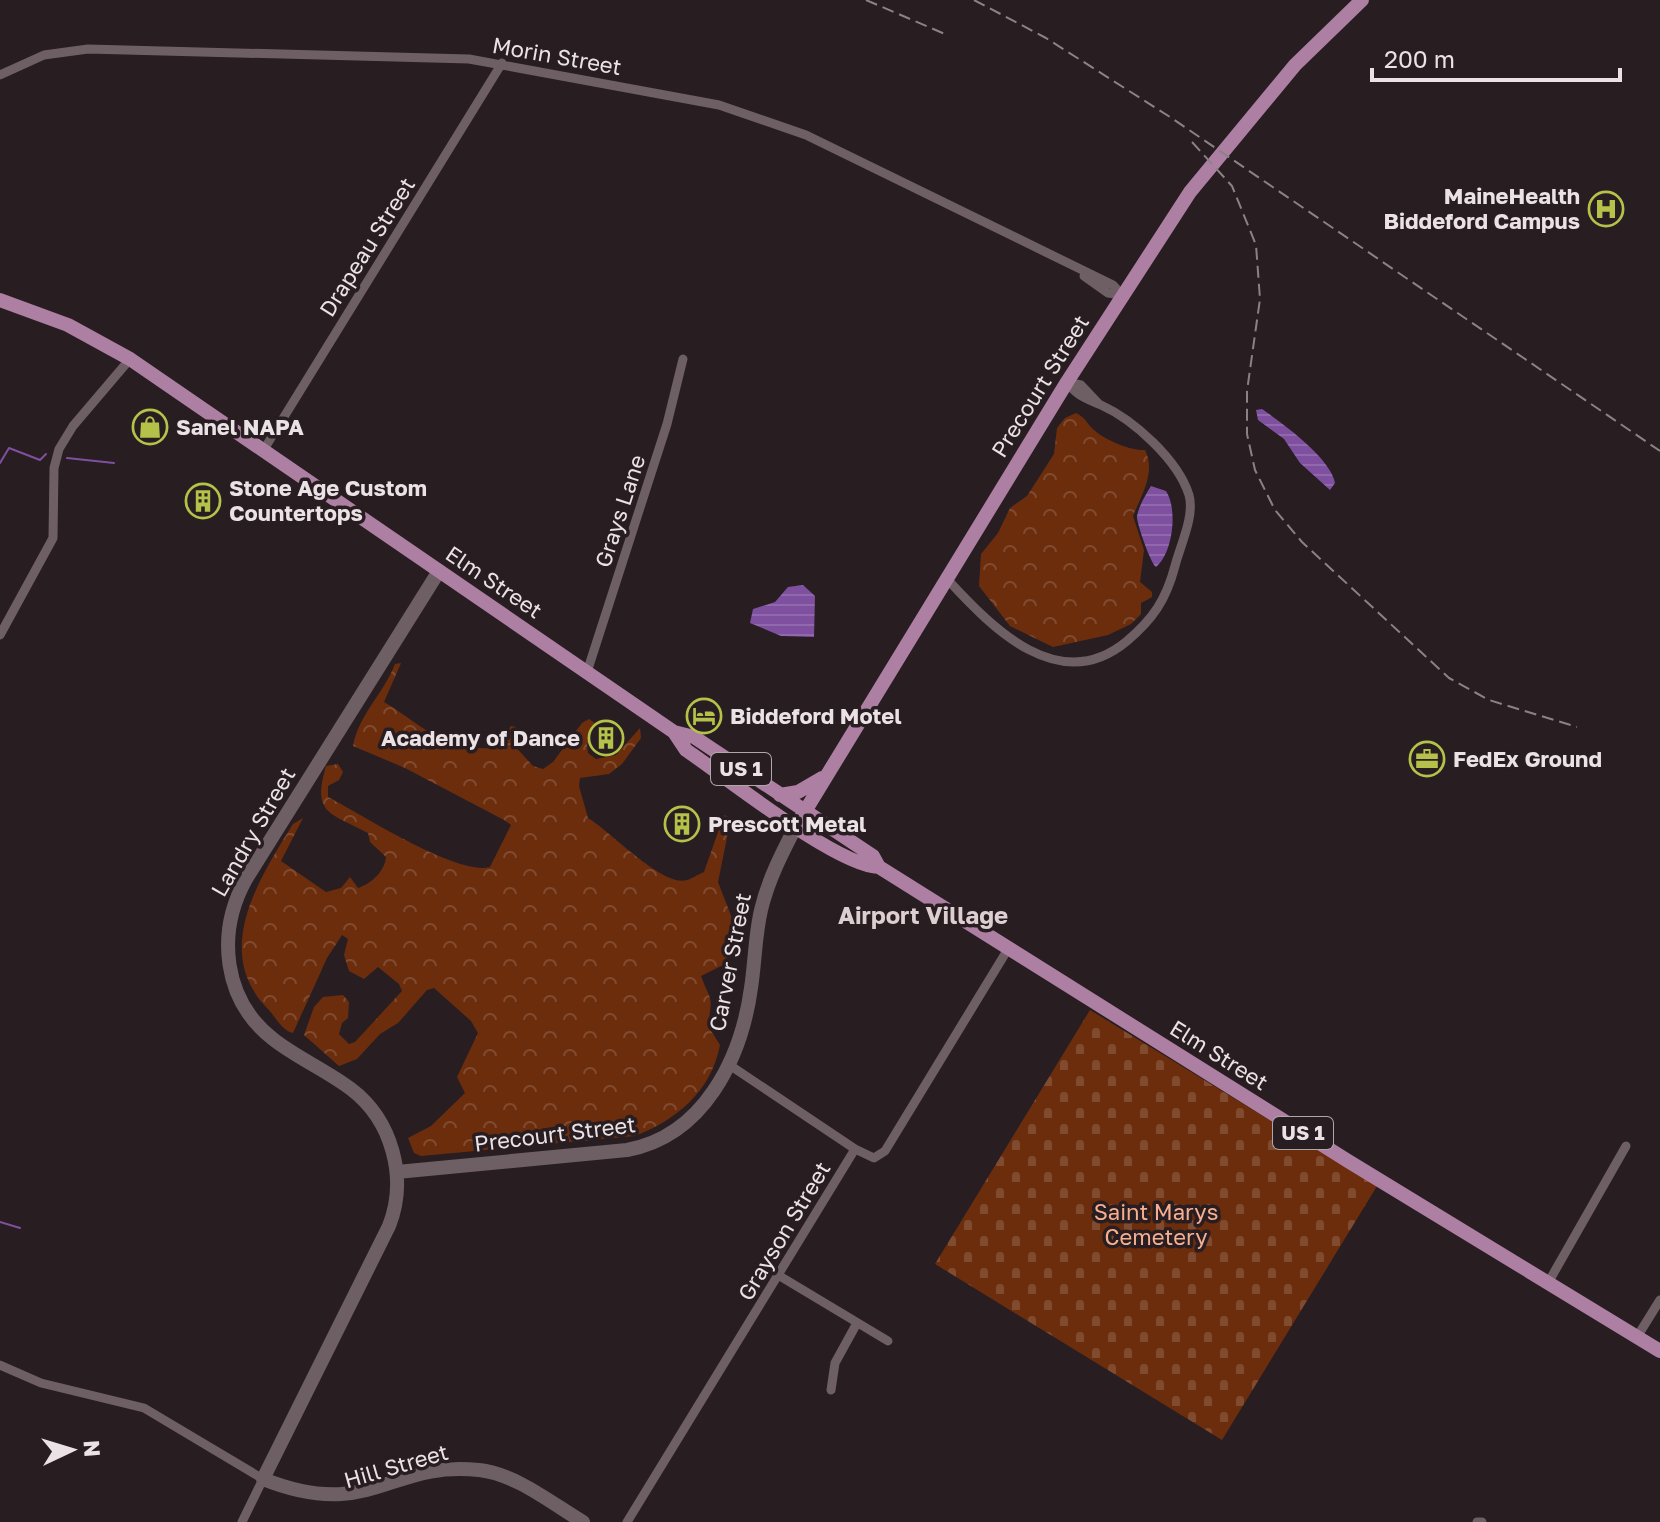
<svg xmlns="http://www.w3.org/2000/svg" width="1660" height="1522" font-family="'Golos Text',sans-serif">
	<defs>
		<pattern id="forest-crowns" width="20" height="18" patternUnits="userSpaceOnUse" patternTransform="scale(2)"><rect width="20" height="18" fill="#6c2d0d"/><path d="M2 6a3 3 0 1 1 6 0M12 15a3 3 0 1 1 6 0" fill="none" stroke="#814b30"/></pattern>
		<pattern id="cemetery-stones" width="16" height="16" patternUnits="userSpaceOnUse" patternTransform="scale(2)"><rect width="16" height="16" fill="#6c2d0d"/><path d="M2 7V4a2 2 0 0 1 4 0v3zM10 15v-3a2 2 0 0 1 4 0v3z" fill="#814b30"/></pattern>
		<pattern id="water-rules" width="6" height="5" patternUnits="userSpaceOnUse" patternTransform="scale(2)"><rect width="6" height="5" fill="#7e509f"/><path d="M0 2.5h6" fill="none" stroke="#9069ac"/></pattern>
	</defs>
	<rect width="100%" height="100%" fill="#281d21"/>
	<path fill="url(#forest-crowns)" d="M1076,413C1084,417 1085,420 1090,426C1100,438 1129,451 1145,450C1156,472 1142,494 1133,516L1144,550L1140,582L1152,592V597L1141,603V614L1131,624L1108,635L1053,647L1010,626L979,586L981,554L998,533L1010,508L1027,496L1054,454L1057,428L1065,418Z
		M401,663L384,702C427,728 440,750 493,748L511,726L516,727L513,744L533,766L543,769L553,762L582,723L589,719L599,726L587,744L588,753L596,759L616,755L640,728L641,738L622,764L609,774L580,778L579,786L588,818C609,830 663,888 687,880C692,879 698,874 704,872L724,815L731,818L718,882L735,926L736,943L723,965L701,976C711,1004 713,991 708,1026L720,1045C711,1092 676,1120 635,1136L421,1156L414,1153L408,1138L431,1126L465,1093L457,1077L478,1033L471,1021L434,988L427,990L398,1023L380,1034L357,1059L339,1066L304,1035L314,1007L323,997L343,995L349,1002L348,1018L342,1023L339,1034L349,1044L355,1042L402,991L399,984L378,967L364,979L349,971L344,955L348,939L342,935L327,958L293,1033C281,1030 276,1017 267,1008C212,951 259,879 293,824L303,818L281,861L326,892L341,888L350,877L358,888C371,884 385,871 386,857L370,842L368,833C329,812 312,814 326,766L338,764L343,772L339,780L328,786V797C361,814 457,876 490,867L511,825L504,820L405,768L353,746C359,714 384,693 395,664Z"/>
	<path fill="url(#cemetery-stones)" d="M1090,1010L1377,1186L1222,1440L935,1264Z"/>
	<path fill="url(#water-rules)" d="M1262,409C1282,423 1331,458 1335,483L1330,490L1300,463L1284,439L1258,420L1256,410Z
		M1151,486L1166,491C1178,509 1173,553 1156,567C1151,564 1136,522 1137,516C1139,506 1146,494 1151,486Z
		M803,585L815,596L814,637L781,636L750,623L753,609L775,602L788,587Z"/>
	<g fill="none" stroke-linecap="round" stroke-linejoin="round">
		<path stroke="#7e509f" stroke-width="2" d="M67,458L114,463
			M0,463L9,448L40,460L46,454
			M0,1222L20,1228"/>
		<path stroke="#6d5f64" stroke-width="9" d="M0,75L44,55L88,49L469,59L719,105L806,135L1113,285L1122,295
			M1084,276L1108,293L1122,295
			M1067,382L1081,385L1099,404
			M263,451L502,63
			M948,580C993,629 1060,697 1127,641C1153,619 1166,600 1175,566C1180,546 1195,516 1189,495C1178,460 1134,420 1101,405C1086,398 1078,397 1067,382
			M0,635L53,538L54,468L59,449L73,426L130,359
			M587,672L667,424L683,359
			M728,1064L855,1149
			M778,1275L888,1341
			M1548,1283L1626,1146
			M1637,1337L1660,1300
			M0,1365L41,1383L144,1408L263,1479L242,1522
			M831,1390L835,1363L857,1323
			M627,1522L855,1149L874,1158L885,1151L1008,949
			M1477,1522H1482"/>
		<path stroke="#6d5f64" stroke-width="14" d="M439,571L246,879C216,933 223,1000 273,1039C297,1058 326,1070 351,1089C392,1120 408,1178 389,1226L263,1479C371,1522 389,1460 479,1470C516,1474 551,1503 583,1522
			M397,1172L627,1150C703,1136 741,1060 751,988C755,962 755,936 761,910C768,880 782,853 796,826"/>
		<path stroke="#ad7fa2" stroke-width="14" d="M0,300L68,325L130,359L674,732L694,737L873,856L879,867L1348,1161L1660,1351
			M674,732L686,750C726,777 837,866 879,867
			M780,795L798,792L822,778
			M796,826L1067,382L1190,192L1295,65L1362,0"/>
		<path stroke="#8b8285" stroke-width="2" stroke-dasharray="12 6" stroke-linecap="butt" d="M866,0L945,34
			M974,0L1046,38L1170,117L1660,451
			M1192,142L1232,186L1256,245L1260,299L1247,391V434L1255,470L1275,510L1302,542L1449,678L1489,700L1577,727"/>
	</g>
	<defs>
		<g id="hospital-ring" transform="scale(1.8)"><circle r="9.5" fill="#281d21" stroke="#b4c24a" stroke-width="1.5"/><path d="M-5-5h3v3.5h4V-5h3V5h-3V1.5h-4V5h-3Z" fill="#b4c24a"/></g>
		<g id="shop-ring" transform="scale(1.8)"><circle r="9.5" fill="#281d21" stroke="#b4c24a" stroke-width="1.5"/><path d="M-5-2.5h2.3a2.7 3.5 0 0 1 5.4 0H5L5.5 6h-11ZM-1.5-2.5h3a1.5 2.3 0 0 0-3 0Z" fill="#b4c24a"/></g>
		<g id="building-ring" transform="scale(1.8)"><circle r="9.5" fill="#281d21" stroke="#b4c24a" stroke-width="1.5"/><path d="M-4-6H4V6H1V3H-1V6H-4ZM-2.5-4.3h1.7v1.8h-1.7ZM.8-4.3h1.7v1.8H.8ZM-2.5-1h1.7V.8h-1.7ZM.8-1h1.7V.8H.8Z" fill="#b4c24a"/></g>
		<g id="hotel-ring" transform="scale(1.8)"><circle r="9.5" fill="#281d21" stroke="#b4c24a" stroke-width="1.5"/><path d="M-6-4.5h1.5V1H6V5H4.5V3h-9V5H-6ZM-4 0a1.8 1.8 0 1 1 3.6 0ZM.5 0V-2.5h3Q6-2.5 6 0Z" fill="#b4c24a"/></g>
		<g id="office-ring" transform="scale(1.8)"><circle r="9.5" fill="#281d21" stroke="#b4c24a" stroke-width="1.5"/><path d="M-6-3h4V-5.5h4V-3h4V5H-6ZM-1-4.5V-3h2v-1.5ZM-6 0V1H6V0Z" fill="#b4c24a"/></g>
	</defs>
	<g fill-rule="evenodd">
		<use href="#hospital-ring" x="1606" y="209"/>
		<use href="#shop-ring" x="150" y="427"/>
		<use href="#building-ring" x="203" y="501"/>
		<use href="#hotel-ring" x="704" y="716"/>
		<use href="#building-ring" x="606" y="738"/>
		<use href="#office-ring" x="1427" y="759"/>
		<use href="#building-ring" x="682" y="824"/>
	</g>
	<g text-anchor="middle" stroke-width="7" stroke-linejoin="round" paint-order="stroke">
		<g fill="#281d21" stroke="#b0a7aa" stroke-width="2">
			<rect x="711" y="753" width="60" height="32" rx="6"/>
			<rect x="1273" y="1117" width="60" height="32" rx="6"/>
		</g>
		<g font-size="20" font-weight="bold" fill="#eae2e5">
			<text x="741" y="776">US 1</text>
			<text x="1303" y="1140">US 1</text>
		</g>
		<g font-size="22" fill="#eae2e5" stroke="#281d21">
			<text transform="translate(557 56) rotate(10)" y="8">Morin Street</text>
			<text transform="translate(367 247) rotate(-58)" y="8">Drapeau Street</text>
			<text transform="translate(1040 386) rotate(-58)" y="8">Precourt Street</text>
			<text transform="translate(620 511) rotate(-72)" y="8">Grays Lane</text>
			<text transform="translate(494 582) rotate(34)" y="8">Elm Street</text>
			<text transform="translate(253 832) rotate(-60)" y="8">Landry Street</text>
			<text transform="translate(730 962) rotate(-79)" y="8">Carver Street</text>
			<text transform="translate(1219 1055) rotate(32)" y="8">Elm Street</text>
			<text transform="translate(555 1134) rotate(-7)" y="8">Precourt Street</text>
			<text transform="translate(784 1231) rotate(-59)" y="8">Grayson Street</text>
			<text transform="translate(396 1466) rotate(-16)" y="8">Hill Street</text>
		</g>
		<g font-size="22" font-weight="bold" fill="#eae2e5" stroke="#281d21" text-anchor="start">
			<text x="1580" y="204" text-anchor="end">MaineHealth<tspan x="1580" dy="25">Biddeford Campus</tspan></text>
			<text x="176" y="435">Sanel NAPA</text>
			<text x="229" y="496">Stone Age Custom<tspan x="229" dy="25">Countertops</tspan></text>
			<text x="730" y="724">Biddeford Motel</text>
			<text x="580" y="746" text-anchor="end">Academy of Dance</text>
			<text x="1453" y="767">FedEx Ground</text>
			<text x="708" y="832">Prescott Metal</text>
		</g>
		<g font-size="22" fill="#f6af8f" stroke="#281d21">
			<text x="1156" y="1220">Saint Marys<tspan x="1156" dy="25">Cemetery</tspan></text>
		</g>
		<g font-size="24" font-weight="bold" fill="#ddced2" stroke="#281d21">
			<text x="923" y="924">Airport Village</text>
		</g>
	</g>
	<g transform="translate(72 1450) rotate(86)" stroke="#281d21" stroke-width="6" paint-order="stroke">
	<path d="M0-6L14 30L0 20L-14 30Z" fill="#eae2e5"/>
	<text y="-12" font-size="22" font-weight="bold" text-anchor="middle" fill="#eae2e5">N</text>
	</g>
	<path d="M1372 68v12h248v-12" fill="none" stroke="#eae2e5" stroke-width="4"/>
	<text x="1384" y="68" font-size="24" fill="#eae2e5" stroke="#281d21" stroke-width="6" paint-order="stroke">200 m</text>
</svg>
